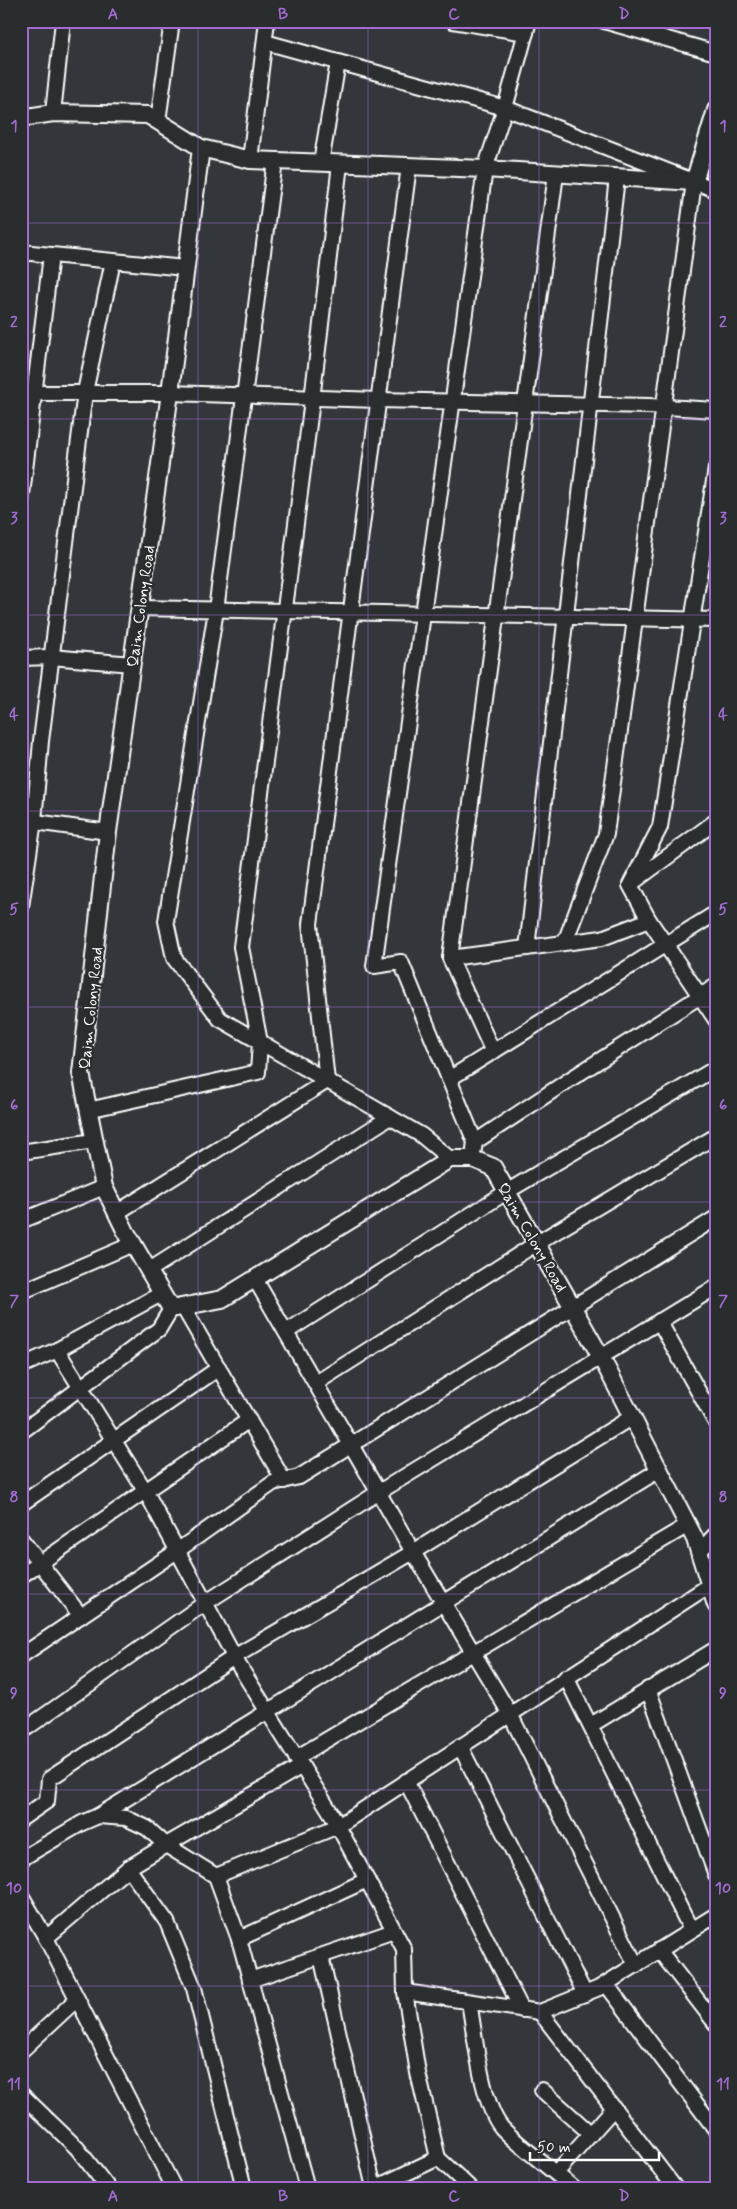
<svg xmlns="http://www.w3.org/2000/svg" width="737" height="2209" viewBox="0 0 737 2209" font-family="Mynerve,sans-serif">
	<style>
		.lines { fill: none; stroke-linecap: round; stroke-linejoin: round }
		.minor-casing { stroke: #fff; stroke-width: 18 }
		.tertiary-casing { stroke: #fff; stroke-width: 20 }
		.minor { stroke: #2a2d2e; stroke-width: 14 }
		.tertiary { stroke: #2a2d2e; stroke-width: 16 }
		.grid { fill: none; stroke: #a36bd2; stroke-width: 1; stroke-opacity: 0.55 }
		.labels { text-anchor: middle; stroke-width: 4.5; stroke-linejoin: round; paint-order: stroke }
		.street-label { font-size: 16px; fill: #fff; stroke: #2a2d2e }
		.neatline { fill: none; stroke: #a36bd2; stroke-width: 2 }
		.grid-label { font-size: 16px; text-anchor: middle; font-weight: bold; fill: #a36bd2 }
	</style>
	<rect width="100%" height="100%" fill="#33363b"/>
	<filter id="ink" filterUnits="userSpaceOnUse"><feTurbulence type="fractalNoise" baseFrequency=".02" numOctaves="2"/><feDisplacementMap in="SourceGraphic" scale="10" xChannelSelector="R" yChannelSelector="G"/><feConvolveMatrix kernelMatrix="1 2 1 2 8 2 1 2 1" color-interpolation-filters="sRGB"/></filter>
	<g filter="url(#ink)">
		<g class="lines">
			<g class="minor-casing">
				<g id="minor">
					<path d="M453,21L526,33"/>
					<path d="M604,21L716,53"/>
					<path d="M265,42L505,108L716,190"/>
					<path d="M53,113L63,21"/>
					<path d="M158,121L172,21"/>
					<path d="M250,160L267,21"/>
					<path d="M275,161L216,610L166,921L174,958L220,1019L421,1135L450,1159"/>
					<path d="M321,163L338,62"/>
					<path d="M21,252L185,268"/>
					<path d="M21,393H170L378,400L649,406L716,410"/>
					<path d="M21,503L51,255"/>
					<path d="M141,608L716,620"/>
					<path d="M21,658L51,657L132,664"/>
					<path d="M21,820L108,832"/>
					<path d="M632,883L716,821"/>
					<path d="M21,907L34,821L41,741L85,392L113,261"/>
					<path d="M649,920L630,885L660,827L716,468"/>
					<path d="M565,942L606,834L694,182"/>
					<path d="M527,948L617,178"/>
					<path d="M450,958L602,938L649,920L716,1020"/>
					<path d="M493,1052L450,958L556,174"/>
					<path d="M449,1079L716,913"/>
					<path d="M88,1110L258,1072L260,1042L241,947L311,408L340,164"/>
					<path d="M475,1142L401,962L374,966L485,169L505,108L529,21"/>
					<path d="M474,1149L475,1142L569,1080L716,986"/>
					<path d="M21,1152L94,1141"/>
					<path d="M118,1212L327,1081L310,924L409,166"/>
					<path d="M21,1221L104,1187"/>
					<path d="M148,1271L390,1117"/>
					<path d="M255,1279L413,1552L510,1714L636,1965"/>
					<path d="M21,1292L133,1244"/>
					<path d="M183,1307L284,1481"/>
					<path d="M659,1321L716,1423"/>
					<path d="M286,1332L508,1191L716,1068"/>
					<path d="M57,1350L146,1492L238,1664L331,1813L404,1949L405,1992L418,2073L438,2158L470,2188"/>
					<path d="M21,1366L57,1350L161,1294"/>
					<path d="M316,1383L537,1243L716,1136"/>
					<path d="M21,1432L159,1329L171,1309"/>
					<path d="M21,1504L219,1368"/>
					<path d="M21,1539L81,1616"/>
					<path d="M699,1552L716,1534"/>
					<path d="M21,1576L249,1420"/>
					<path d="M21,1656L177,1551L273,1483L299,1477L716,1218"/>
					<path d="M566,1677L691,1930"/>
					<path d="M648,1689L716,1875"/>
					<path d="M591,1725L716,1649"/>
					<path d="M21,1732L205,1603L379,1492L716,1287"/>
					<path d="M460,1746L585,1994"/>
					<path d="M296,1758L688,1525"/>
					<path d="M406,1781L522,2010"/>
					<path d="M98,1816L659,1470"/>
					<path d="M21,1819L47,1801L49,1779L234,1657L413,1552L632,1417"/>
					<path d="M21,1859L82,1823L98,1816L126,1818L147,1828L166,1845L302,1766"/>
					<path d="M128,1868L167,1922L194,1988L244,2188"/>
					<path d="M216,1876L338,1826L710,1585"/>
					<path d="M21,1895L46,1938L174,2188"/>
					<path d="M46,1938L128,1868L166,1845L216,1876L239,1939L307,2188"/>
					<path d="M239,1939L367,1880"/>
					<path d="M659,1950L716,2024"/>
					<path d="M321,1956L374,2188"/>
					<path d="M250,1980L394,1931"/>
					<path d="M606,1984L716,2130"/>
					<path d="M405,1992L540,2012L599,1988L716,1915"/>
					<path d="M469,2002C475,2034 481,2104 502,2128C521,2148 552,2169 573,2188"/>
					<path d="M540,2012L675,2188"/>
					<path d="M21,2051L77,1999"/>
					<path d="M542,2090L591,2134"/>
					<path d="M21,2094L77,2148L108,2188"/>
					<path d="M556,2173L614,2108"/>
					<path d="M375,2188L438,2158"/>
				</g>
			</g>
			<g class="tertiary-casing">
				<g id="tertiary">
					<path d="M21,118L53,113L148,115L201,148L170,393L108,832L81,1073L104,1187L125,1230L171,1309L222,1299L450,1159H473L493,1167L601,1357L695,1539L716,1605"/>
					<path d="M201,148L250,160L485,169L694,182L716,110"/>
				</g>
			</g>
			<use href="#minor" class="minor"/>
			<use href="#tertiary" class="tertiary"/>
		</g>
	</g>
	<path class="grid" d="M198,21V2188M368,21V2188M539,21V2188M21,223H716M21,419H716M21,615H716M21,811H716M21,1007H716M21,1202H716M21,1398H716M21,1594H716M21,1790H716M21,1986H716"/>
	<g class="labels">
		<g class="street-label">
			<text transform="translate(140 606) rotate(-82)" y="6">Qaim Colony Road</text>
			<text transform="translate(90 1008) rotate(-84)" y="6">Qaim Colony Road</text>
			<text transform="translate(533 1237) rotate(60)" y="6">Qaim Colony Road</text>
		</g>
	</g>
	<rect width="737" height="2209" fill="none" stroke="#2a2d2e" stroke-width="55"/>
	<path d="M530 2152v8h129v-8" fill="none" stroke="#ffffff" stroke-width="2.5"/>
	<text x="537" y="2152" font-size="15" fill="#ffffff" stroke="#2a2d2e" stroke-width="4" paint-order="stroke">50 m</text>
	<rect x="28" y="28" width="682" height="2154" class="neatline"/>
	<g class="grid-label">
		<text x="113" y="19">A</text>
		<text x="283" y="19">B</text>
		<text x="454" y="19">C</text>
		<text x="624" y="19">D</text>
		<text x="14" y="131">1</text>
		<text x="723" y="131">1</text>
		<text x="14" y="327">2</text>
		<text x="723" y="327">2</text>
		<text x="14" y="523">3</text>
		<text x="723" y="523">3</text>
		<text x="14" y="719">4</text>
		<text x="723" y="719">4</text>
		<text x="14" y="914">5</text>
		<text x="723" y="914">5</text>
		<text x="14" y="1110">6</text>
		<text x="723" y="1110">6</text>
		<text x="14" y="1306">7</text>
		<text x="723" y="1306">7</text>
		<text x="14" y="1502">8</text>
		<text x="723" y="1502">8</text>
		<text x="14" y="1698">9</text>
		<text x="723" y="1698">9</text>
		<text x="14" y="1893">10</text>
		<text x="723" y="1893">10</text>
		<text x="14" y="2089">11</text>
		<text x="723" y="2089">11</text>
		<text x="113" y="2201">A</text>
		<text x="283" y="2201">B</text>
		<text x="454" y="2201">C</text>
		<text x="624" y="2201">D</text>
	</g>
</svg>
